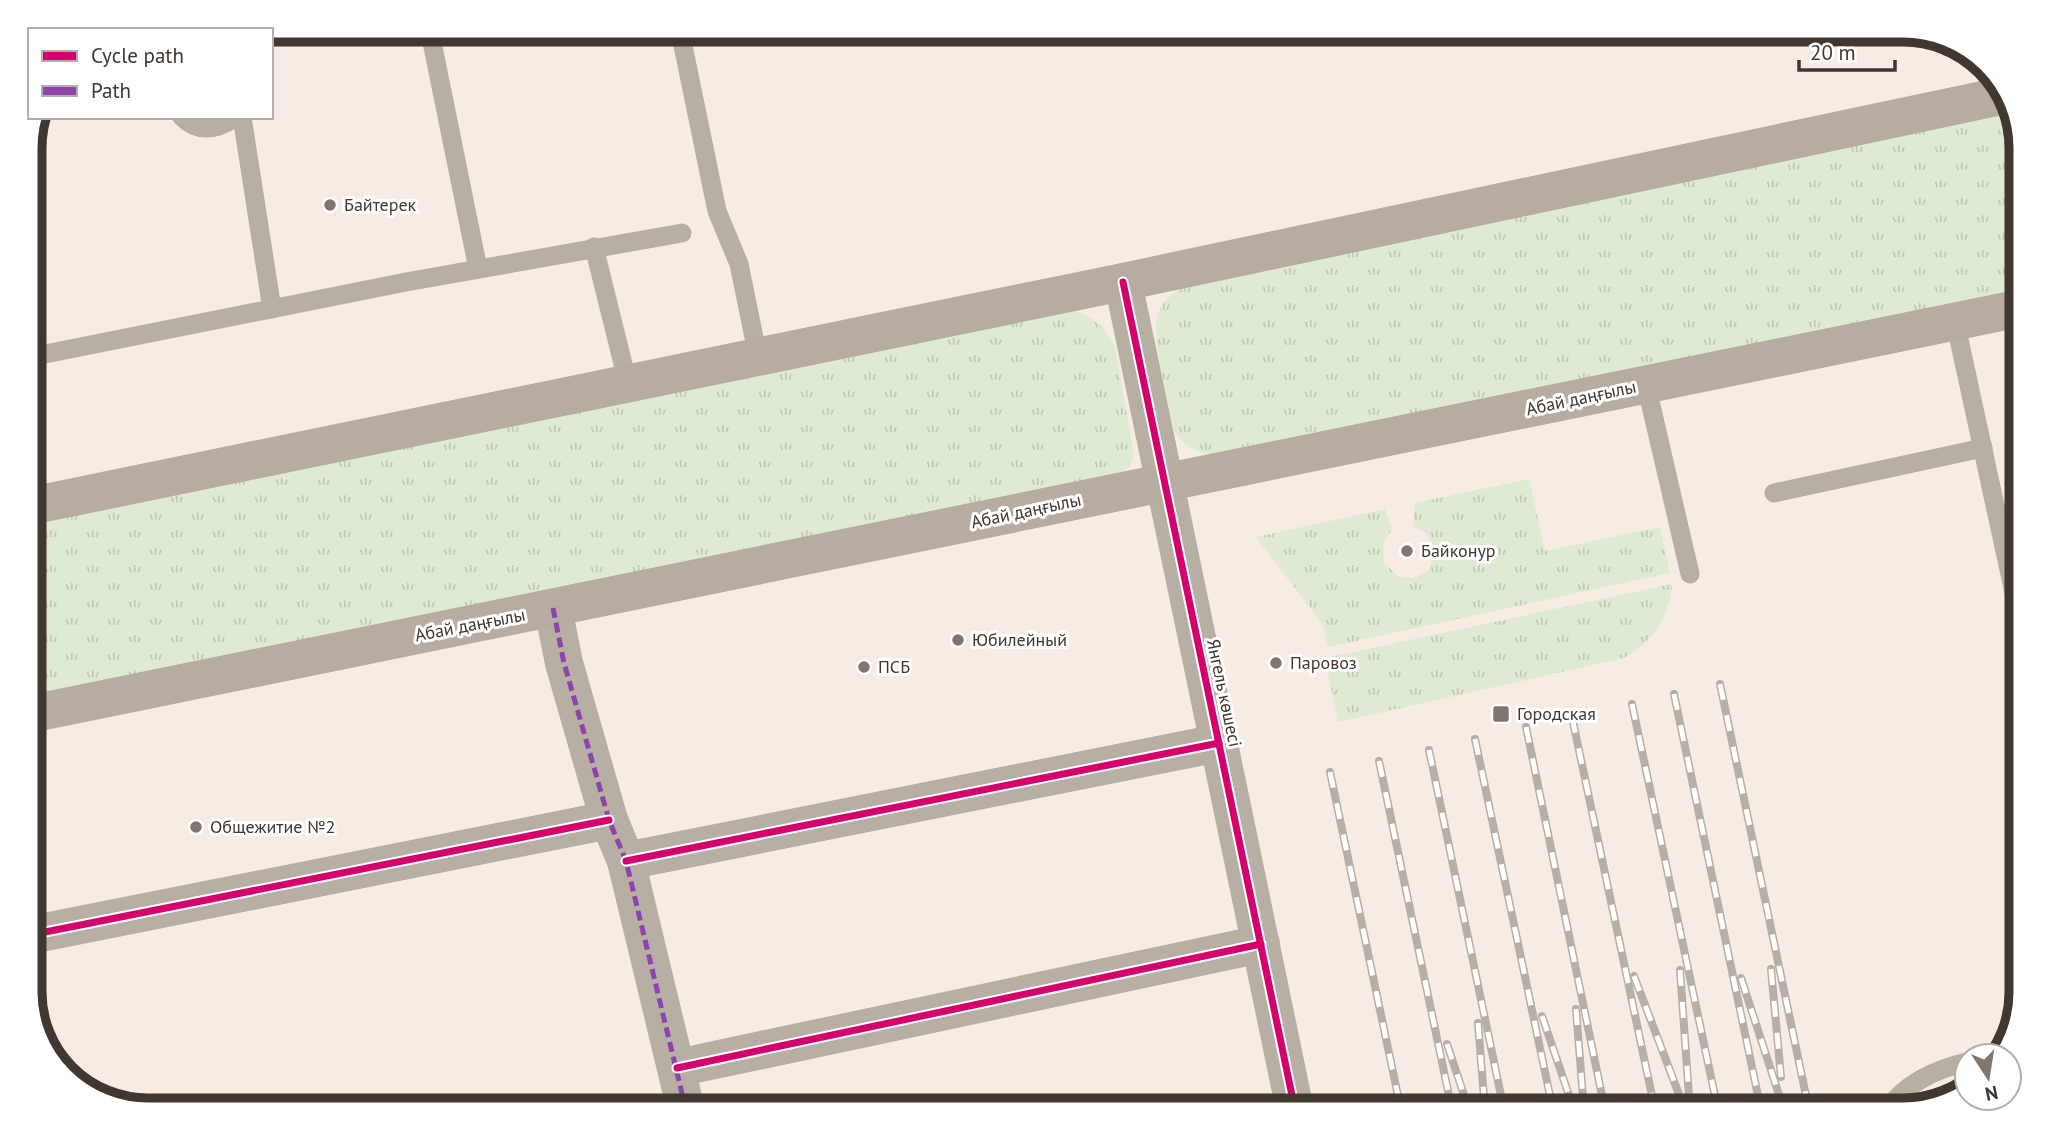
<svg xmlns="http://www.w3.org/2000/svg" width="2051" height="1140" viewBox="0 0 2051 1140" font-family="'PT Sans',sans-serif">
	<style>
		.park { fill: url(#park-tufts) }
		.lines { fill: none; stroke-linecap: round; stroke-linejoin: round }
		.service { stroke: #b7afa4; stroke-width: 19 }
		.minor { stroke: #b7afa4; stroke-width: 38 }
		.tertiary { stroke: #b7afa4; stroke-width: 38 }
		.secondary { stroke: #b7aca1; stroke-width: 38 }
		.rail-casing { stroke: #b6afa7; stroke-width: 8 }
		.rail { stroke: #fff; stroke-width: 5; stroke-dasharray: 16; stroke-linecap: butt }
		.quiet { stroke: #8e44ad; stroke-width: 5; stroke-dasharray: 10 5; stroke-linecap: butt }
		.cycleway-casing { stroke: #fff; stroke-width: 11 }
		.cycleway { stroke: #d6006c; stroke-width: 7 }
		.poi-dot { fill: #80766f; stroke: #fff; stroke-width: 2.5 }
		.labels { text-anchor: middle; stroke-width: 6; stroke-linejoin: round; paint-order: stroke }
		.poi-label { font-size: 18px; fill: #403730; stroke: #fff; text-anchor: start }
		.street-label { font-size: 18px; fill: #403730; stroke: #fff }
		.rim { fill: none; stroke: #403730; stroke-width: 9 }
	</style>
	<defs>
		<pattern id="park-tufts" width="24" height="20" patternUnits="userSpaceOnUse" patternTransform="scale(1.75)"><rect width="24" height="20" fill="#dfead3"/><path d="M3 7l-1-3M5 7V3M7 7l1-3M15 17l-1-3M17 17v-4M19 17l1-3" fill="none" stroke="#c0c9b5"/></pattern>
	</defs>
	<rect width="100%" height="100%" fill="#f6ece4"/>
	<g class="park">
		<path d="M2010,108L2021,140V290L1226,456C1203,454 1189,451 1175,433C1170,406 1150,337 1158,314C1162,300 1176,291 1189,284Z"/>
		<path d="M1073,310C1094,318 1106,327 1115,347L1134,454L1131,465L1120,477L30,700V520Z"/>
		<path d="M1529,479L1545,551L1660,527L1670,573L1328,647L1323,625L1256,537L1385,509L1392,530L1383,543L1384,563L1399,577L1414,578L1428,571L1435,552L1426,533L1413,526L1415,503Z"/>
		<path d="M1672,584C1669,619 1653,641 1624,658L1338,722L1325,658Z"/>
	</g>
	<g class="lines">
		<g class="service">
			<path d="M681,36L717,211L739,264L758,357"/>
			<path d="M431,37L478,269"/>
			<path d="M182,117C199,134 218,129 236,117"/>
			<path d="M242,117L272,309"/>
			<path d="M594,247L628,384"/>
			<path d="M1955,321L2021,625"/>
			<path d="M30,357L406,282L682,233"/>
			<path d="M1646,384L1690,574"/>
			<path d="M1774,493L1983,448"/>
			<path d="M1992,1056L2004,1053"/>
			<path d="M1887,1110C1904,1084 1936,1069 1967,1062"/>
		</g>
		<g class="minor">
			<path d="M553,608L564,663L609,820L626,861L686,1110"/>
			<path d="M626,861L1219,743"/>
			<path d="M30,935L609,820"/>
			<path d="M677,1068L1261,944"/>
		</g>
		<path class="tertiary" d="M1123,282L1295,1110"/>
		<g class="secondary">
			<path d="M30,506L1123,282L2006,95"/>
			<path d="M30,714L2021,308"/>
		</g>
		<g class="rail-casing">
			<g id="rail">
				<path d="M1720,684L1809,1110"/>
				<path d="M1674,694L1761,1110"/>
				<path d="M1632,704L1718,1110"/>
				<path d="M1572,717L1655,1110"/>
				<path d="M1526,727L1605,1110"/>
				<path d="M1475,739L1553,1110"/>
				<path d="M1429,750L1504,1110"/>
				<path d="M1379,761L1452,1110"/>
				<path d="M1330,772L1401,1110"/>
				<path d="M1771,969L1781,1077"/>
				<path d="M1680,970L1690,1110"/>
				<path d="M1634,976L1685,1110"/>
				<path d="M1741,978L1784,1110"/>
				<path d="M1576,1009L1584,1110"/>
				<path d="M1542,1016L1574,1110"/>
				<path d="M1478,1023L1485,1110"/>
				<path d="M1447,1044L1469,1110"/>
			</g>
		</g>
		<use href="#rail" class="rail"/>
		<path class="quiet" d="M553,608L564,663L609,820L626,861L686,1110"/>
		<g class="cycleway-casing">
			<g id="cycleway">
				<path d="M1123,282L1295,1110"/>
				<path d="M626,861L1219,743"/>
				<path d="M30,935L609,820"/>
				<path d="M677,1068L1261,944"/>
			</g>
		</g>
		<use href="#cycleway" class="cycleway"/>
	</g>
	<g class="poi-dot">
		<circle cx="330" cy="205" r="7"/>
		<circle cx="1407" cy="551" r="7"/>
		<circle cx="958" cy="640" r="7"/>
		<circle cx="1276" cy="663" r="7"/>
		<circle cx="864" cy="667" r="7"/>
		<rect x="1492" y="705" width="18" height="18" rx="3.5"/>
		<circle cx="196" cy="827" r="7"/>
	</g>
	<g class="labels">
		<g class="poi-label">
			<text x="344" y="211">Байтерек</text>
			<text x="1421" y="557">Байконур</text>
			<text x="972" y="646">Юбилейный</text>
			<text x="1290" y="669">Паровоз</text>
			<text x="878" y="673">ПСБ</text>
			<text x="1517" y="720">Городская</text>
			<text x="210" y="833">Общежитие №2</text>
		</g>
		<g class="street-label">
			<text transform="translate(1581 398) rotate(-12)" y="6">Абай даңғылы</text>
			<text transform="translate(1026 511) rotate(-12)" y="6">Абай даңғылы</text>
			<text transform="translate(470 625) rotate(-11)" y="6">Абай даңғылы</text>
			<text transform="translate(1224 693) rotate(78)" y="6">Янгель көшесі</text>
		</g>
	</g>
	<path d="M0 0H2051V1140H0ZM148 42H1903A106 106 0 0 1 2009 148V992A106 106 0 0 1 1903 1098H148A106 106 0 0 1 42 992V148A106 106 0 0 1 148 42Z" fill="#fff" fill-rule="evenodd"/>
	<path class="rim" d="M148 42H1903A106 106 0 0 1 2009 148V992A106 106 0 0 1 1903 1098H148A106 106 0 0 1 42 992V148A106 106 0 0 1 148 42Z"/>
	<rect x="28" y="28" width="245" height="91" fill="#ffffff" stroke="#b3afac" stroke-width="2"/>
	<rect x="42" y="51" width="35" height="10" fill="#d6006c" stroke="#b3afac" stroke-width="2"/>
	<text x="91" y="63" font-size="21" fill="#403730">Cycle path</text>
	<rect x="42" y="86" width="35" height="10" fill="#8e44ad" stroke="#b3afac" stroke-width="2"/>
	<text x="91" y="98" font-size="21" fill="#403730">Path</text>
	<g transform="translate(1988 1077) rotate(168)"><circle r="33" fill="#ffffff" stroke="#b3afac" stroke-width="2"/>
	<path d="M0-5L12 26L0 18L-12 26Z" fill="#80766f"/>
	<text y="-10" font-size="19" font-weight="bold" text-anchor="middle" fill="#403730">N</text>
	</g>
	<path d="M1799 60v10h96v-10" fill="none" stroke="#403730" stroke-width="3.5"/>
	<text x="1810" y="60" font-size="21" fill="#403730" stroke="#ffffff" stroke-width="5" paint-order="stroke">20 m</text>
</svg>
